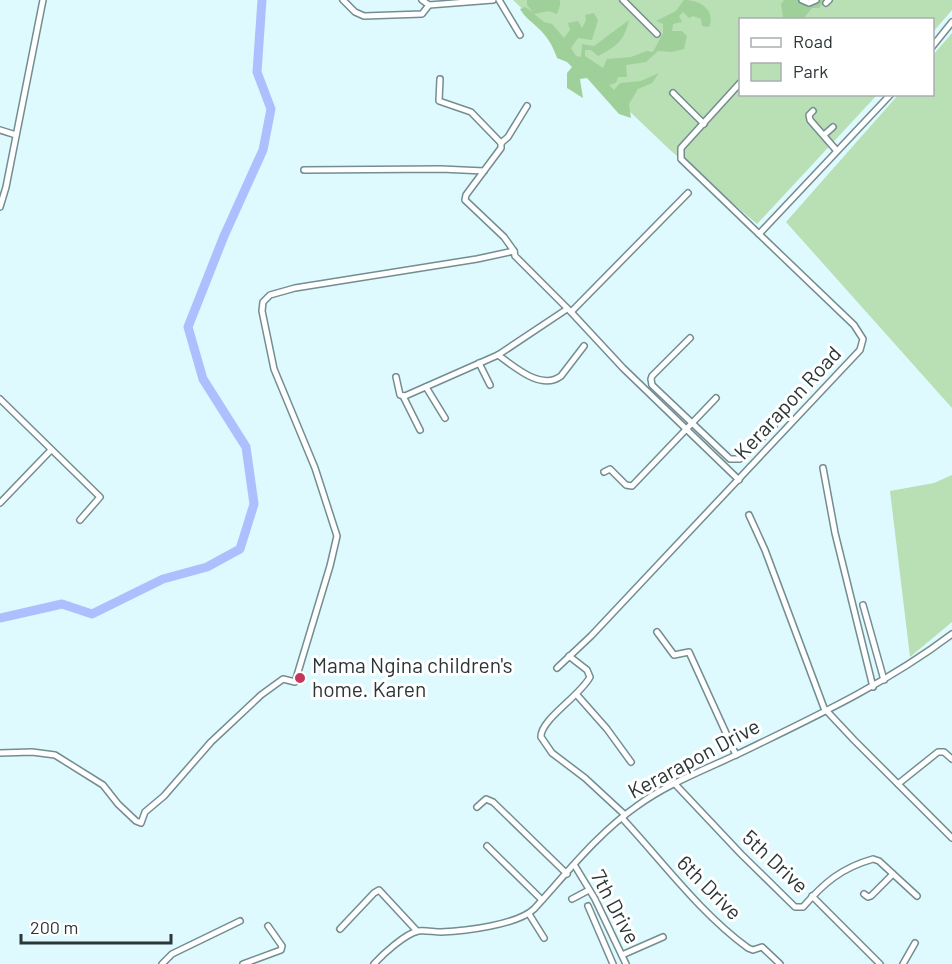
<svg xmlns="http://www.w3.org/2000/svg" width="952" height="964" viewBox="0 0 952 964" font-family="Barlow,sans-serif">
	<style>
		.green { fill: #b9dfb4 }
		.forest { fill: #9fd099 }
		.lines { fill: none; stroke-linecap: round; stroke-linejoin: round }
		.river { stroke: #adbffe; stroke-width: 9 }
		.minor-casing { stroke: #748d90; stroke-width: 8 }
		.minor { stroke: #fff; stroke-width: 5 }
		.poi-dot { fill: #c5365d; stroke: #fff; stroke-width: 2 }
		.labels { text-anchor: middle; stroke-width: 6; stroke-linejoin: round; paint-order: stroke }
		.street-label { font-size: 21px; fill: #2b3637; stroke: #fff }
		.poi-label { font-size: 21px; fill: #2b3637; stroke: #fff; text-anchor: start }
	</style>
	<rect width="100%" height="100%" fill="#dffafe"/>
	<g class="green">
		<path d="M513,0H952V10L933,32L932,20H740V94L877,95L757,224L670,150Z"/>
		<path d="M952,33V408L786,222L898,95L932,94L933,55Z"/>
		<path d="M952,475V622L910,657L890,491L934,483Z"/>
	</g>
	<g class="forest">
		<path d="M527,0H560V5L557,14L549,11L534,14L544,22L552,24L564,38L570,30L568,23L578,21L582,28L586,20L585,15L594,13L598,20L592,40L578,38L571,48L576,56L581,57L582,44L594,46L629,20C624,41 617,46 598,56L591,50H585V56L603,68L607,59L631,57L647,51L653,52L663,33V24L656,21L676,11L684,0C700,0 716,10 709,27L702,26L701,19L693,16L689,18L683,12L679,16L682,22L673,24L672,31H682L687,36L684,49L671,52L658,51L646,62L626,65L627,77H618L616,83L609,85L614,90L620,83L641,81L659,73L652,83L638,89L629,104L631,118L619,114L587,78L580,79L583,98L567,88V73L572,67L567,62L557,58C553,46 547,36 538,28C531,21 525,18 520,9L525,7L533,12L527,5Z"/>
		<path d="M784,0H805L802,2L806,5L812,0H825L819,8H812L803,19H787L783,17L781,4Z"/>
	</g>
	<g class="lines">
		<path class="river" d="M0,618L62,604L92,614L163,579L207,567L240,549L254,504L246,447L203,379L188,327L224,236L263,150L271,109L257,72L262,0"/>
		<g class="minor-casing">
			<g id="minor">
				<path d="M343,0L355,12L364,16L422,14L429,5"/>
				<path d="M422,0L429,5L493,0"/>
				<path d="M499,0L520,35"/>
				<path d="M623,0L657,34"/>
				<path d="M802,0L809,3L816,0"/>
				<path d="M826,3L829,0"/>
				<path d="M932,47L952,22"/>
				<path d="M440,79L439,101L471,112L501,143V148L466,195L465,200L504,237L514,251"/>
				<path d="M740,83L681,148V159L759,234"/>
				<path d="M673,93L704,124"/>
				<path d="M813,111L809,115L810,120L837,151"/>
				<path d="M0,130L16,135"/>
				<path d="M824,135L833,127"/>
				<path d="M501,143L508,137L527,106"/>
				<path d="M304,170L441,169L484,171"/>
				<path d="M0,207L6,187L43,0"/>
				<path d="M571,312L688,193"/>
				<path d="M690,338L652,376L651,379L652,385L730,459H740L774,426"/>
				<path d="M498,355C515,367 541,391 561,376L584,346"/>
				<path d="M479,363L490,385"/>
				<path d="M396,377L400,395L405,396L498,355L567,309"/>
				<path d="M426,387L445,418"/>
				<path d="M403,396L420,430"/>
				<path d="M0,399L100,497L80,520"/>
				<path d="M823,468L835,533L873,687"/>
				<path d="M604,472L610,469L626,485L632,486L716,398"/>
				<path d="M0,503L51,450"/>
				<path d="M749,515L765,550L824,708L854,740L952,838"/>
				<path d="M863,605L884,680"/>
				<path d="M657,632L674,655L689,652L736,755"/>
				<path d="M569,656L587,670L590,677C580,696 540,720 541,737L552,753L585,778L625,815"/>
				<path d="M557,668L591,636L860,350L863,339L854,325L759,234L891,94"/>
				<path d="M577,695L607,729L631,762"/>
				<path d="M0,753L32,752L55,755L103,785L118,804L136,821L141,823L145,812L164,796L211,742L261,695L283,679L295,682L330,566L337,536L315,468L274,369L262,311L263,302L270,295L295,288L477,259L514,251L515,256L571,312L623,368L739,480"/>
				<path d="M675,784L741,854L795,907H803C824,883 841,868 873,859L879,861L917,896"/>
				<path d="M898,784L938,752H944L952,759"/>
				<path d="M477,807L486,799L493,802L567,874"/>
				<path d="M622,818C663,862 699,912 748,948L753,950L762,947L780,964"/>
				<path d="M487,846L542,900"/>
				<path d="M575,866L595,899L626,964"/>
				<path d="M864,894L868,897L871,896L893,874"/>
				<path d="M812,896L880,964"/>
				<path d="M572,899L589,890"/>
				<path d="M588,906L613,964"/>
				<path d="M529,914L544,938"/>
				<path d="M340,929L374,893L379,890L417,931"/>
				<path d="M622,955L663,937"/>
				<path d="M162,964L172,954L240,921"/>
				<path d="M243,964L281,950L282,946L268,926"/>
				<path d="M374,964C383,954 405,934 418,931C425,930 434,932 441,932C465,931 517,925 534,909C566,874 598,833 637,806C667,784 704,770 738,754C812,718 886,684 952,634"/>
				<path d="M903,964L915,943"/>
			</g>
		</g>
		<use href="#minor" class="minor"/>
	</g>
	<circle class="poi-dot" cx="300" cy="678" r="6"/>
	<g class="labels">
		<g class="street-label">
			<text transform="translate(788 403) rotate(-47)" y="7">Kerarapon Road</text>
			<text transform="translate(694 759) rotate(-28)" y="7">Kerarapon Drive</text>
			<text transform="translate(775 862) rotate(43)" y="7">5th Drive</text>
			<text transform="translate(709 888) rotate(45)" y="7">6th Drive</text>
			<text transform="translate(615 907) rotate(62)" y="7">7th Drive</text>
		</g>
		<g class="poi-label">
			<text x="312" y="673">Mama Ngina children's<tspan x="312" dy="24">home. Karen</tspan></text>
		</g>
	</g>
	<rect x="739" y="18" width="195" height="78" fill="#ffffff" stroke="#aaafaf" stroke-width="1.5"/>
	<rect x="751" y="38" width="30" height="9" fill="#ffffff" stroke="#aaafaf" stroke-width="1.5"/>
	<text x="793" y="48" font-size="18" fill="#2b3637">Road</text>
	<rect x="751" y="63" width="30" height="18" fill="#b9dfb4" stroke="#aaafaf" stroke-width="1.5"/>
	<text x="793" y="78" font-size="18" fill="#2b3637">Park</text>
	<path d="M21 934v9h150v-9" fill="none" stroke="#2b3637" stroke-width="3"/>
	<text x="30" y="934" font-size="18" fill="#2b3637" stroke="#ffffff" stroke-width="4.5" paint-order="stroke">200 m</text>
</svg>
